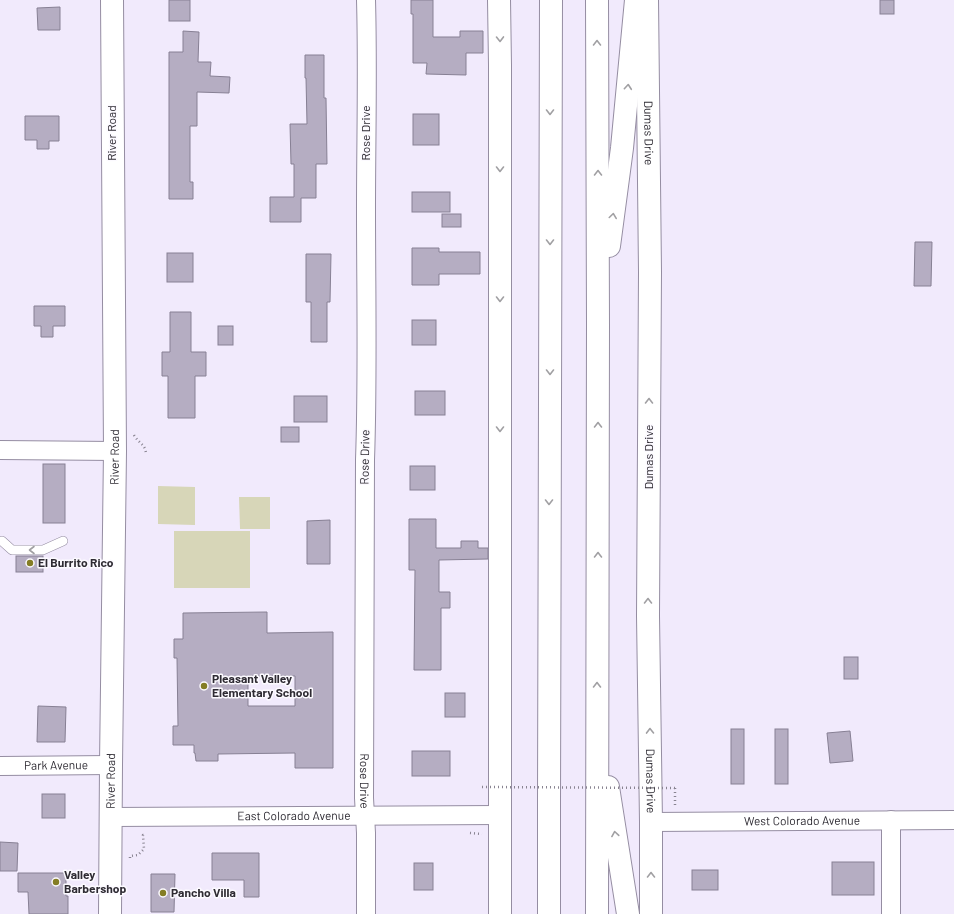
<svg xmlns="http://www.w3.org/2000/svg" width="954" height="914" viewBox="0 0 954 914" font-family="Barlow,sans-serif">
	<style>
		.green { fill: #d7d6b8 }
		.building { fill: #b5adc2; stroke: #878094; fill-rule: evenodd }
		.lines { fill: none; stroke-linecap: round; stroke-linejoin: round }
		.lane-casing { stroke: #958da2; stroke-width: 10 }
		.street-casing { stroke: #958da2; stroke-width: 20 }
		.secondary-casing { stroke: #958da2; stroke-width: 24 }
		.primary-casing { stroke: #958da2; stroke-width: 24 }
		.highway-casing { stroke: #958da2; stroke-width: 24 }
		.path { stroke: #898491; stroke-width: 2.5; stroke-dasharray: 1 3; stroke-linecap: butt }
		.lane { stroke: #fff; stroke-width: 9 }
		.street { stroke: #fff; stroke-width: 18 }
		.secondary { stroke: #fff; stroke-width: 22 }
		.primary { stroke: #fff; stroke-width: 22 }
		.highway { stroke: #fff; stroke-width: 22 }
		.path-bridge { stroke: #898491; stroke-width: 2.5; stroke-dasharray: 1 3; stroke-linecap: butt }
		.oneway { stroke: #a1a0a3 }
		.poi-dot { fill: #847d24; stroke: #fcfaff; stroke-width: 1.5 }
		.labels { text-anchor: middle; stroke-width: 3; stroke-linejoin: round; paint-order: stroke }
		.street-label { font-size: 12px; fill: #2e2b33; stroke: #fcfaff }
		.poi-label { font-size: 12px; font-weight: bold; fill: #2e2b33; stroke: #fcfaff; text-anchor: start }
	</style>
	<rect width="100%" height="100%" fill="#f1eafc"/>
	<g class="green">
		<path d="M158,486L195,487V525L158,524Z"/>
		<path d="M239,497H270V529H240Z"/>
		<rect x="174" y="531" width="76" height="57"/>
	</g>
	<g class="building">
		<rect x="169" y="0" width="21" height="21"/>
		<path d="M411,0H433V37H460V31H483V53H466V75L426,74L427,63H413V14H411Z"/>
		<rect x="880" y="0" width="14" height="14"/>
		<path d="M60,7V30H38L37,8Z"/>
		<path d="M183,31L199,32L198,62H211L210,76L230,77L229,93L197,92V126H190V182H193V199H169V52H183Z"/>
		<path d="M305,55H324V98H326L327,164H316V198H301V222H270V197H294V164H291L290,124H307L306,78H305Z"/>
		<rect x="413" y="114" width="26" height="31"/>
		<path d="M25,116H59V141H49V149H37V140H25Z"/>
		<rect x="412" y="192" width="38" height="20"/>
		<rect x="442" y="214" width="19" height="13"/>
		<path d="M915,242H932L931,286H914Z"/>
		<path d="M412,248H439V252H480V274H439V285H412Z"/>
		<rect x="167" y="253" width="26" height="29"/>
		<path d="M306,254H331L330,302H327V342H311V302H306Z"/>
		<path d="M34,306H65V326H53V337H41V326H34Z"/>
		<path d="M170,312H191V352H206V376H195V418H168V376H162V352H170Z"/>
		<rect x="412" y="320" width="24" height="25"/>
		<rect x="218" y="326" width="15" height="19"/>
		<rect x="415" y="391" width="30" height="24"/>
		<rect x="294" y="396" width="33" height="26"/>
		<rect x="281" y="427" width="18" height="15"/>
		<rect x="43" y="464" width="22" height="59"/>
		<rect x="410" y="466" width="25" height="24"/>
		<path d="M409,519H436V548H461V541H478V548H488V559L439,560V592H450V608H441V670H414L415,570H409Z"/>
		<path d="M330,520V564H307V521Z"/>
		<rect x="16" y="556" width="27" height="16"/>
		<path d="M267,612V633L333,632V768H295V753L218,754V761H196L195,753H194V745H173V726H178L177,658H174V639H183V613ZM248,676H295V706H248Z"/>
		<rect x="844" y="657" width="14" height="22"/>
		<rect x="445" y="693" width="20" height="24"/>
		<path d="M38,706L66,707L65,742H37Z"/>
		<rect x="731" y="729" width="13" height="55"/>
		<rect x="775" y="729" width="13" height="55"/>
		<path d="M850,731L853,761L830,763L827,733Z"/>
		<rect x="412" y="751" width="38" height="25"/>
		<rect x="42" y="794" width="23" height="24"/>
		<path d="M0,842L18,843L17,871H0Z"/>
		<path d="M212,853H259V897H244V880H212Z"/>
		<rect x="832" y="862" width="42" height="33"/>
		<rect x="414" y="863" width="19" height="27"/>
		<rect x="692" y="870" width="26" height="20"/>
		<path d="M18,873H66V896H68V914H29L28,892H18Z"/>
		<path d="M151,874H175L174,912H151Z"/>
	</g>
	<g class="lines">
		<g class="lane-casing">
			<path id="lane" d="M2,541L12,550H43L63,541"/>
		</g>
		<g class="street-casing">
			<g id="street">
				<path id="s1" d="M366,0C368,70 366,139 366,209C366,293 368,376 365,460L364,798L366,833V914"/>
				<path d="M0,450L115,451"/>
				<path id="s2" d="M0,766L111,765"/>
				<path id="s3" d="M111,817L500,815"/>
				<path d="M891,820V914"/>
				<path id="s4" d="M651,822L954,820"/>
			</g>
		</g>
		<g class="secondary-casing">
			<g id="secondary">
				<path d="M499,0L500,65V914"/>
				<path id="s5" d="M647,0L650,272L648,616L651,822V914"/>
			</g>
		</g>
		<g class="primary-casing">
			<g id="primary">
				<path id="s6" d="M110,914L111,765L115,451L112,0"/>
			</g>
		</g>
		<g class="highway-casing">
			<g id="highway">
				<path d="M597,0L598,324L597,914"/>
				<path d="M609,246L622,148L636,0"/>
				<path d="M608,787L628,914"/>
				<path d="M549,914V803L551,0"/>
			</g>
		</g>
		<g class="path">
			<path d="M134,435C139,444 146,444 146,455"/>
			<path d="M675,788V806"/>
			<path d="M470,833L482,834"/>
			<path d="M130,858V856L138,855L144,849L143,835H146"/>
		</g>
		<use href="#lane" class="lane"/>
		<use href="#street" class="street"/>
		<use href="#secondary" class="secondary"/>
		<use href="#primary" class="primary"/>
		<use href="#highway" class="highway"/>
		<path class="path-bridge" d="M482,787L675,788"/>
	</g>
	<defs><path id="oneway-chevron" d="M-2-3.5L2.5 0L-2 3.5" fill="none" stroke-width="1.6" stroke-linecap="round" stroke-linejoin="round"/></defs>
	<g class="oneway">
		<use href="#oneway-chevron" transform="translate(500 39) rotate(89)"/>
		<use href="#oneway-chevron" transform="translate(597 43) rotate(-90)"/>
		<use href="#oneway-chevron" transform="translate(628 87) rotate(-85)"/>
		<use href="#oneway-chevron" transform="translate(550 112) rotate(90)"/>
		<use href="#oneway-chevron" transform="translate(500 169) rotate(90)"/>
		<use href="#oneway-chevron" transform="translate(598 173) rotate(-90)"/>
		<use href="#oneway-chevron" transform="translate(613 216) rotate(-82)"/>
		<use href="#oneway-chevron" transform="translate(550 242) rotate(90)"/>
		<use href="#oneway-chevron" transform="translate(500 299) rotate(90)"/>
		<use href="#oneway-chevron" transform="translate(550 372) rotate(90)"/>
		<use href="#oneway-chevron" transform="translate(649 401) rotate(-90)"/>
		<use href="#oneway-chevron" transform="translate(598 425) rotate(-90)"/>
		<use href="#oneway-chevron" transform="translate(500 429) rotate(90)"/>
		<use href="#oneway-chevron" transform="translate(549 502) rotate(90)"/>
		<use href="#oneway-chevron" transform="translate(32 550) rotate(180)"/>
		<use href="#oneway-chevron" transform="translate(598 555) rotate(-90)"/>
		<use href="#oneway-chevron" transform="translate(648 601) rotate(-90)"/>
		<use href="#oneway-chevron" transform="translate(597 685) rotate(-90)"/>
		<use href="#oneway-chevron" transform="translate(650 731) rotate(-91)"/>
		<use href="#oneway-chevron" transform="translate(615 834) rotate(-99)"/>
		<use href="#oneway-chevron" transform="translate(651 875) rotate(-90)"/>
	</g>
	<g class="poi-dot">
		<circle cx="30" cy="563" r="4"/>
		<circle cx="204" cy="686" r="4"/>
		<circle cx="56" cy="882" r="4"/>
		<circle cx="163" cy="893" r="4"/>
	</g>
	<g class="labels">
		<g class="street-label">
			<text transform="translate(112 133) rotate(-90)" y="4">River Road</text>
			<text transform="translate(366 133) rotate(-90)" y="4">Rose Drive</text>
			<text dy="4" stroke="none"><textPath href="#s5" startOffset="133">Dumas Drive</textPath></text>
			<text dy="4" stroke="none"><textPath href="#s6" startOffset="457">River Road</textPath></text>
			<text transform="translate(365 457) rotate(-89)" y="4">Rose Drive</text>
			<text transform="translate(649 457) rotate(-90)" y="4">Dumas Drive</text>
			<text dy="4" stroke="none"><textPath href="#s2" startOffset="56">Park Avenue</textPath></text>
			<text dy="4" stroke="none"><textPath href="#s6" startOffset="133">River Road</textPath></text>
			<text dy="4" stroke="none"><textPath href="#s1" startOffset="781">Rose Drive</textPath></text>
			<text dy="4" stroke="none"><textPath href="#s5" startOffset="781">Dumas Drive</textPath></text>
			<text dy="4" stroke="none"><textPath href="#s3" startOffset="183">East Colorado Avenue</textPath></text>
			<text dy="4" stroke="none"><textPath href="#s4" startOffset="151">West Colorado Avenue</textPath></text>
		</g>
		<g class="poi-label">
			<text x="38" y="567">El Burrito Rico</text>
			<text x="212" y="683">Pleasant Valley<tspan x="212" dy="14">Elementary School</tspan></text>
			<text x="64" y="879">Valley<tspan x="64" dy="14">Barbershop</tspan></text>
			<text x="171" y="897">Pancho Villa</text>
		</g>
	</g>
</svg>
